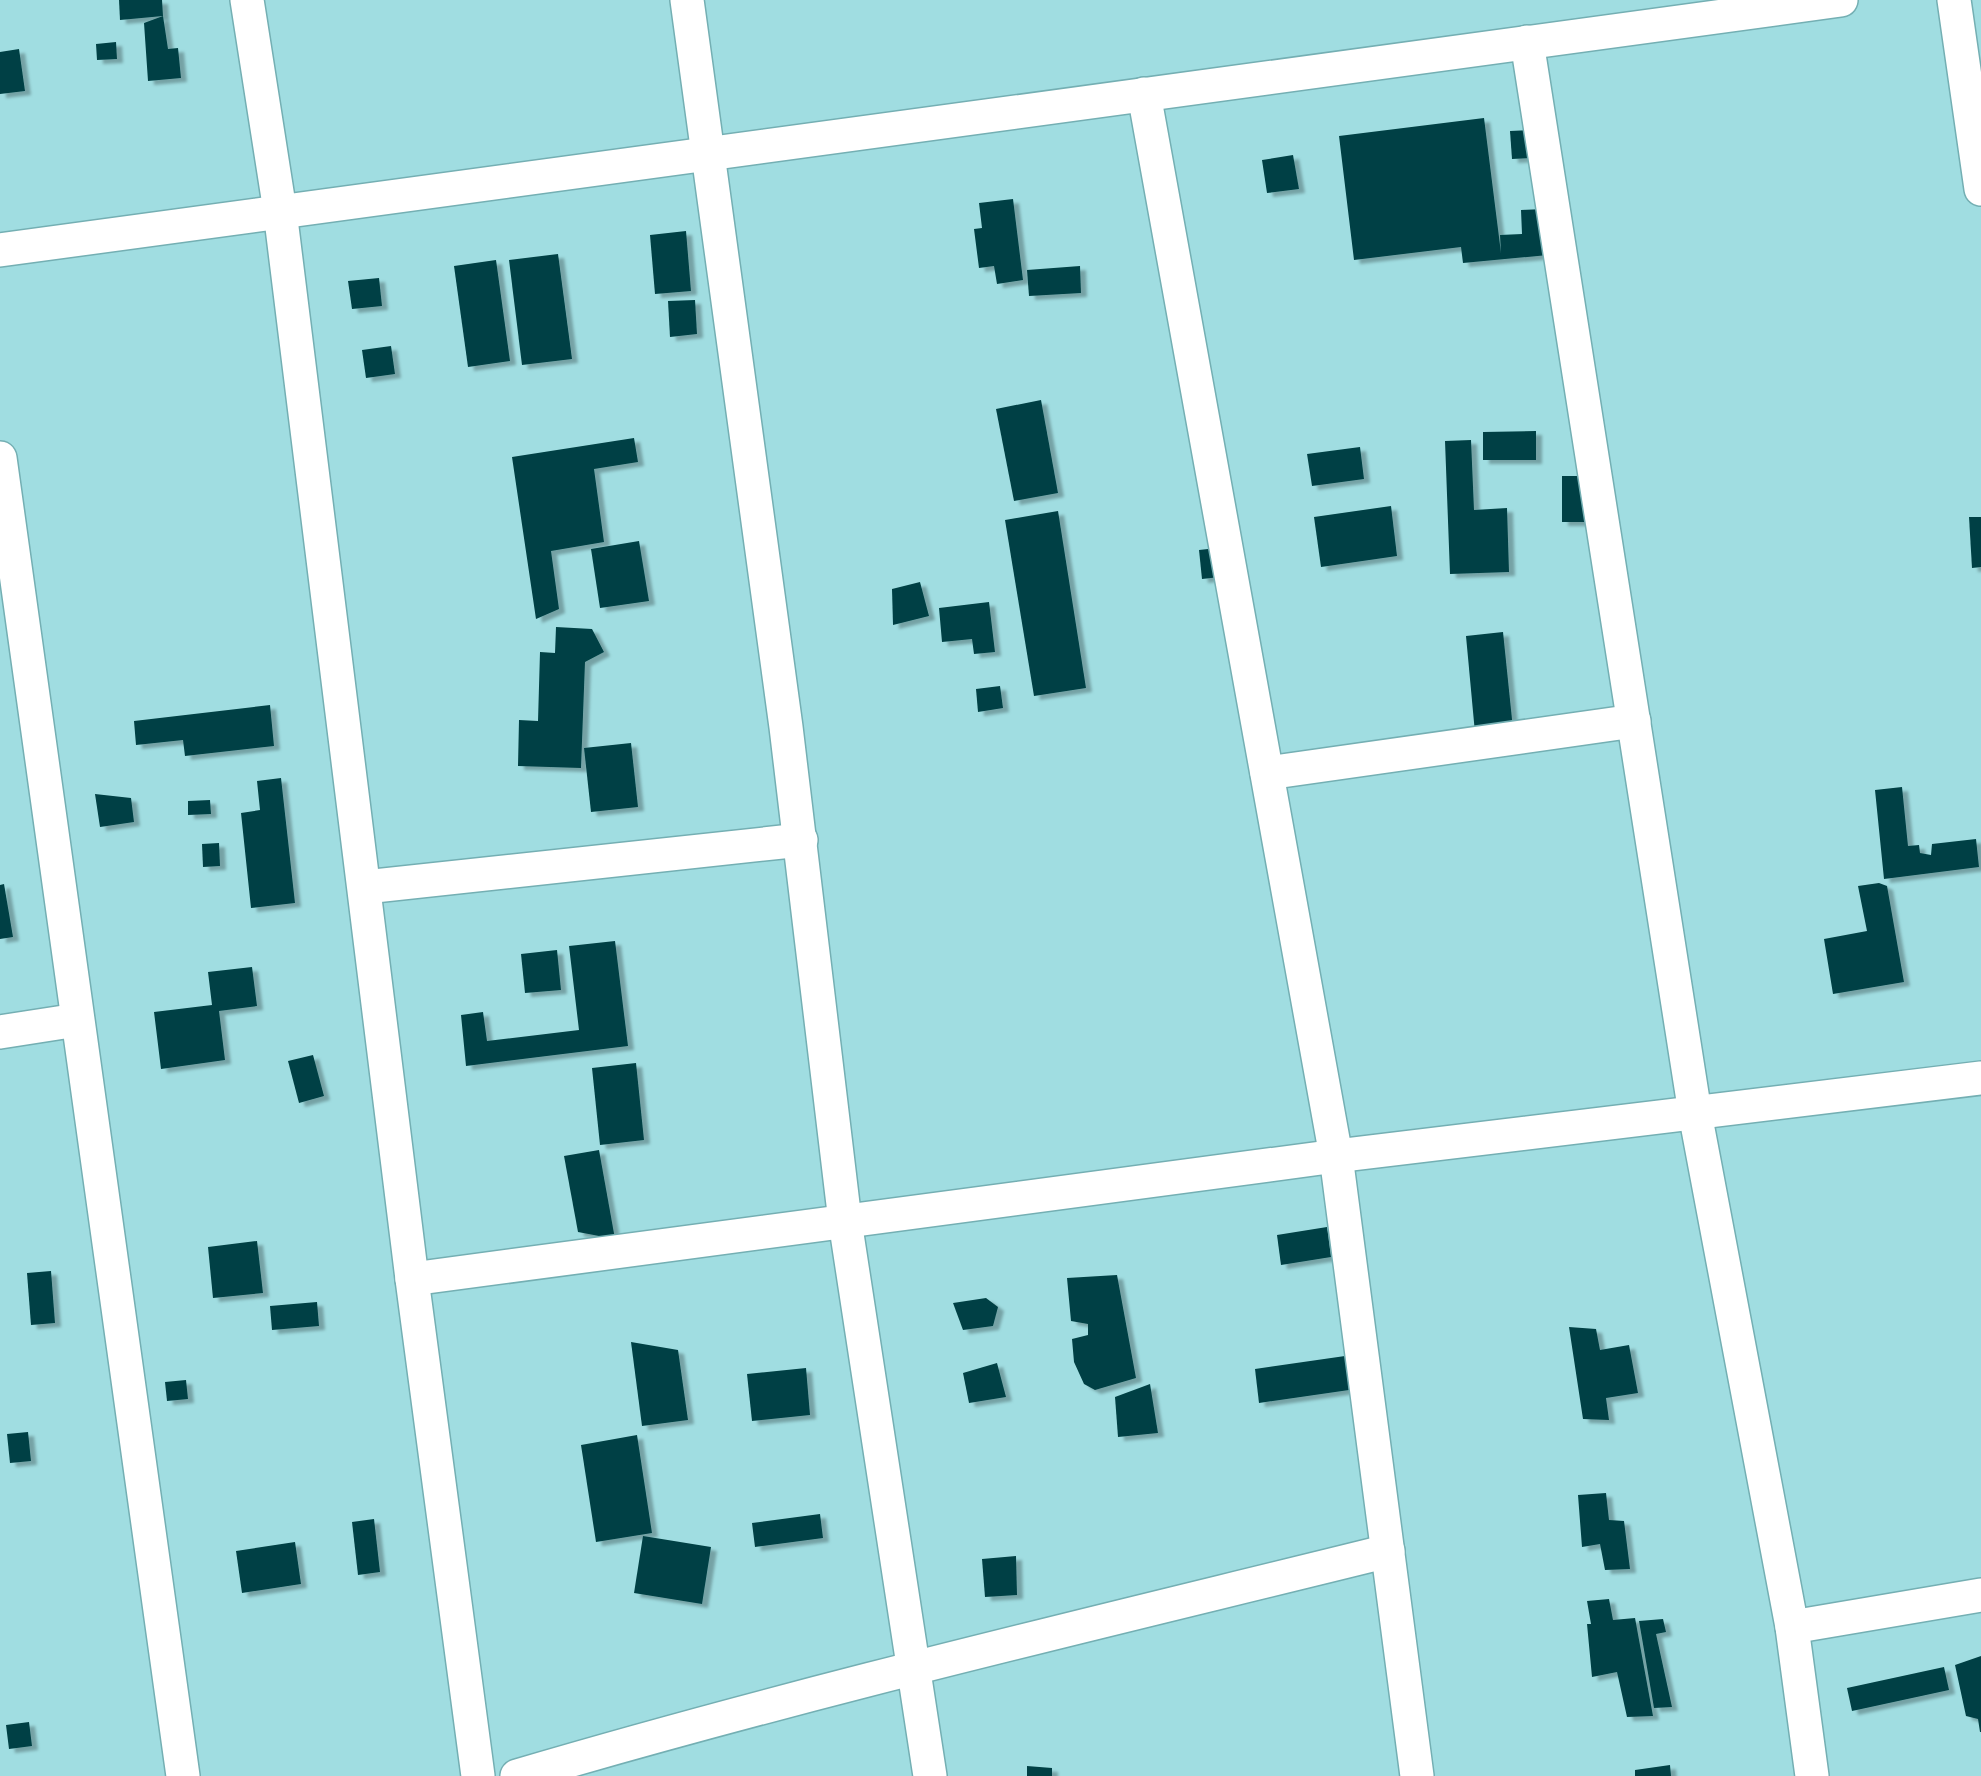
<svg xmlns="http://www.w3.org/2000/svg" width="1981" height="1776" viewBox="0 0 1981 1776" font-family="Mulish,sans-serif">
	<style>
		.building { fill: #004044; filter: url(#shadow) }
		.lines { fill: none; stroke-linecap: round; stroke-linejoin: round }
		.street-casing { stroke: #74afb3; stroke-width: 36 }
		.secondary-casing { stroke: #74afb3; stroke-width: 36 }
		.street { stroke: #fff; stroke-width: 33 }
		.secondary { stroke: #fff; stroke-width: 33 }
	</style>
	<defs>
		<filter id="shadow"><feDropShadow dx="6" dy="4" stdDeviation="1.5" flood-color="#0004"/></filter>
	</defs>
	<rect width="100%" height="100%" fill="#a0dde1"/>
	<g class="building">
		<path d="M119,0H162L163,16L120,20Z"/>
		<path d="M163,16L168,49L178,48L181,78L148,81L144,23Z"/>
		<path d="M116,42L117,59L97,60L96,44Z"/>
		<path d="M19,49L25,91L0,94V52Z"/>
		<path d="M1484,118L1501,253L1500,235L1522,234L1521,210L1544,209L1548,255L1463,263L1461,247L1354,260L1339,136Z"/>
		<path d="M1530,130L1531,158L1512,159L1510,131Z"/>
		<path d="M1293,155L1299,189L1267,193L1262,160Z"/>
		<path d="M1013,199L1023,280L997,284L994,266L979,268L974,229L982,228L979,203Z"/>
		<path d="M686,231L691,291L655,294L650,235Z"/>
		<path d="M558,254L572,359L522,365L509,260Z"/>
		<path d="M496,260L510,361L468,367L454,266Z"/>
		<path d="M1080,266L1081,293L1029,296L1027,270Z"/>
		<path d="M379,278L382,306L352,309L348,281Z"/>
		<path d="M695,300L697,334L670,337L668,301Z"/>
		<path d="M391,346L395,374L366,378L362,350Z"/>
		<path d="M1041,400L1058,493L1014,501L996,409Z"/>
		<path d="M1536,431V460H1483V432Z"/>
		<path d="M634,438L638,462L594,469L604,542L551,551L559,609L536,619L512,457Z"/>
		<path d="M1471,440L1474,510L1507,508L1509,572L1450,574L1445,441Z"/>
		<path d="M1360,447L1364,479L1312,486L1307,454Z"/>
		<rect x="1562" y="476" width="22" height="46"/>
		<path d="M1391,506L1397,556L1321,567L1314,517Z"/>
		<path d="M1058,511L1086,688L1034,696L1005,520Z"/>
		<path d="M1969,517H1981V567L1972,568Z"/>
		<path d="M639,541L649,601L600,608L591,549Z"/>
		<path d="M1217,548L1220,577L1202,579L1199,550Z"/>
		<path d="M920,582L929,616L893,625L892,589Z"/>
		<path d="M989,602L995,652L974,654L972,639L942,642L939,608Z"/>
		<path d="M556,627L592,629L604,652L585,662L581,768L518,766L519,720L538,721L540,652L555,653Z"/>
		<path d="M1503,632L1513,729L1475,733L1466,636Z"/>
		<path d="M1000,686L1003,708L978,712L976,689Z"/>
		<path d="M270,705L274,746L185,756L183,740L136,745L134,721Z"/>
		<path d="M631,743L638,807L591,812L584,748Z"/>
		<path d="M281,778L295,903L251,908L241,813L260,810L257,781Z"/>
		<path d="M1902,787L1908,846L1919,845L1920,853L1931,855L1932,844L1976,839L1979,867L1884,879L1875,790Z"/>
		<path d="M95,794L131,798L134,822L100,827Z"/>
		<path d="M210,800L211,814L188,815V801Z"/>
		<path d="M219,843L220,866L203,867L202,844Z"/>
		<path d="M1879,883L1887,886L1904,982L1833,994L1824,939L1867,931L1858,886Z"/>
		<path d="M4,884L13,937L0,939V885Z"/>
		<path d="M615,941L628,1046L466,1066L461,1015L483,1012L487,1041L579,1030L569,946Z"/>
		<path d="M557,950L561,990L525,993L521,954Z"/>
		<path d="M252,967L257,1006L219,1011L225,1060L161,1069L154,1012L212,1005L208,972Z"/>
		<path d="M313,1055L324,1096L299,1103L288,1061Z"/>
		<path d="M636,1063L644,1140L600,1145L592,1068Z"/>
		<path d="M599,1150L615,1239L578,1232L564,1156Z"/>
		<path d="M1327,1227L1331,1257L1281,1265L1277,1235Z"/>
		<path d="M257,1241L263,1293L213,1298L208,1247Z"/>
		<path d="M51,1271L55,1323L31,1325L27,1273Z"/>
		<path d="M1117,1275L1136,1378L1095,1390L1084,1384L1074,1362L1072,1339L1088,1335V1324L1071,1321L1067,1278Z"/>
		<path d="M986,1298L998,1307L993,1326L963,1330L953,1303Z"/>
		<path d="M317,1302L319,1326L272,1330L270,1306Z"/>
		<path d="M1569,1327L1596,1329L1600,1350L1629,1345L1638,1393L1606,1398L1609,1420L1583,1419Z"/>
		<path d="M631,1342L678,1350L688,1420L642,1426Z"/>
		<path d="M1345,1356L1349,1390L1259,1403L1255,1369Z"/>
		<path d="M997,1363L1006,1397L969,1403L963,1373Z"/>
		<path d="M806,1368L810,1415L752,1421L747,1374Z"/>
		<path d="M186,1380L188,1399L167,1401L165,1382Z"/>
		<path d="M1150,1384L1158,1433L1118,1437L1115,1397Z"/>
		<path d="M28,1432L31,1461L10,1463L7,1434Z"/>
		<path d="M637,1435L652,1533L596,1542L581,1445Z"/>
		<path d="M1606,1493L1609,1520L1624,1521L1630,1569L1605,1570L1600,1544L1582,1547L1578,1495Z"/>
		<path d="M820,1514L823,1538L755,1547L752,1523Z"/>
		<path d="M374,1519L380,1572L358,1575L352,1522Z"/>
		<path d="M643,1536L711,1547L702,1604L634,1593Z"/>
		<path d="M295,1542L301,1584L242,1593L236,1551Z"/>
		<path d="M1016,1556L1017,1595L985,1597L982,1559Z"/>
		<path d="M1609,1599L1613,1620L1635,1618L1653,1716L1627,1717L1617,1672L1592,1677L1587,1624H1591L1587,1601Z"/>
		<path d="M1663,1619L1666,1632L1656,1634L1672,1707L1654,1708L1639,1621Z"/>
		<path d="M1981,1656V1732H1980L1978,1719L1966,1716L1955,1665Z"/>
		<path d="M1944,1667L1949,1690L1852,1711L1847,1688Z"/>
		<path d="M29,1722L32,1746L9,1749L6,1725Z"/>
		<path d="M1670,1765L1671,1776H1635V1770Z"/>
		<path d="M1027,1766L1052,1768V1776H1027Z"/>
	</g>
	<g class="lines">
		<g class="street-casing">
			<g id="street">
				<path d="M247,0L280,211L412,1279L478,1776"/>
				<path d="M1954,0L1981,189"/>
				<path d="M1527,42L1695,1113L1792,1627L1812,1776"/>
				<path d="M1144,94L1336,1156L1417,1776"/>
				<path d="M0,250L1841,0"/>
				<path d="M0,458L183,1776"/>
				<path d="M1267,773L1634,721"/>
				<path d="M365,887L801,840"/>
				<path d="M0,1032L77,1020"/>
				<path d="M412,1279L1336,1156L1981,1078"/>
				<path d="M1792,1627L1981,1595"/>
				<path d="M517,1776C805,1691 1097,1623 1388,1551"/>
			</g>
		</g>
		<g class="secondary-casing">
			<path id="secondary" d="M687,0L786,727L845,1221L930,1776"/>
		</g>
		<use href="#street" class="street"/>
		<use href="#secondary" class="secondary"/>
	</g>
</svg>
